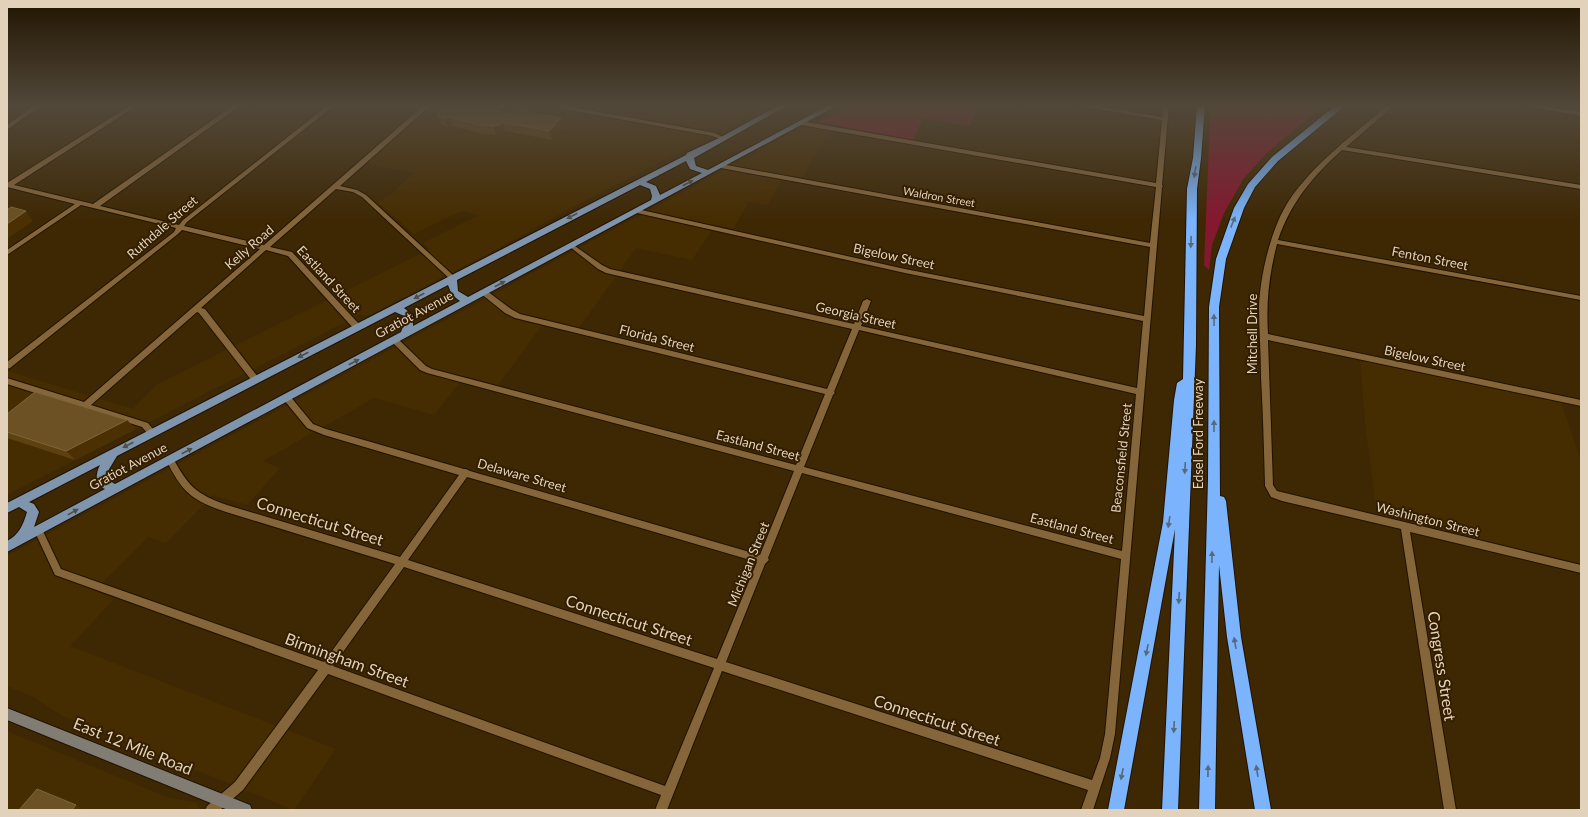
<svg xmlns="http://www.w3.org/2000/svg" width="1588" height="817" viewBox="0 0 1588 817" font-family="Lato,sans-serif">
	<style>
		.built { fill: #462c01 }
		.green { fill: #84182f }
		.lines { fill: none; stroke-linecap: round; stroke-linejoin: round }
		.street-casing { stroke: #201200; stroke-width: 2 }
		.secondary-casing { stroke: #201200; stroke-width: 2 }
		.primary-casing { stroke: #201200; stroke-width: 2 }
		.highway-casing { stroke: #201200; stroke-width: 2 }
		.street { fill: #85663a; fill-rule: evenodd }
		.secondary { fill: #827d74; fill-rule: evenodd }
		.primary { fill: #7f95ae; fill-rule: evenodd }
		.highway { fill: #7bb4fc; fill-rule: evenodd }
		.wall { fill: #5d4111 }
		.shaded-wall { fill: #4b3004 }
		.building { fill: #6b5123; stroke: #7e653b }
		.oneway { fill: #57697e }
		.oneway2 { fill: #514e46 }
		.labels { text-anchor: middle; stroke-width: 4; stroke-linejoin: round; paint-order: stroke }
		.far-street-label { font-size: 11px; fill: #e3d2bb; stroke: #331e00 }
		.street-label { font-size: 13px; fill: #e3d2bb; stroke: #331e00 }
		.near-street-label { font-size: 16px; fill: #e3d2bb; stroke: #331e00 }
	</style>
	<rect width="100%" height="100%" fill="#3e2804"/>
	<g class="built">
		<path d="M432,105H698L710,108L714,105H771L598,194L478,259L371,314L366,316L359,315L7,495V371L133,409L158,384L430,249L423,243L479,215L462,211L414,234L377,202L390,195L413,173L366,163Z"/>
		<path d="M811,127L831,130L802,178L785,175L767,205L749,202L733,229L715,225L692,260L636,248L579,328L546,320L498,385L465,376L434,415L374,398L263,461L280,468L247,505L213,495L166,543L148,537L94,591L114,599L70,646L336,749L294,810L61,715L33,697L7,686V556L802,128Z"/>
		<path d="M1360,359L1561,402L1581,461V564L1377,515L1365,422Z"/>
		<path d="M7,731L169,798L196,802L200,810H7Z"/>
	</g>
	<g class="green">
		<path d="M849,105H978L970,126L923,118L913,140L818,122Z"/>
		<path d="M1212,105H1324L1268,152L1244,178L1225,211L1212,245L1209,270L1204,265L1210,120Z"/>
	</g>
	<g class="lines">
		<g class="street-casing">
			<g id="street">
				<path d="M35,105H42L7,130V125Z"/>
				<path d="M131,105H138L14,185L93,204L234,105H241L100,206L179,225L183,220L328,105H335L187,222L184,226L264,245L424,105H431L340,186L357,190L366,195L456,278L455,280H451L362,197L353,192L336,189L270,247L292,252L360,325L361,327L360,329H354L288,256L266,250L201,308L205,309L258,377L259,379L258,381H252L199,313L197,312L91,405L148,423L156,433L155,435H149L142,427L7,384V378L84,402L260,249L182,230L178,234L10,368L7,369V362L174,232L176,228L81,205L7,255V250L75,204L7,187V183Z"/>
				<path d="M560,105L715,133L727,139L724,141L713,136L558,108L557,107Z"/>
				<path d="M1074,105H1090L1162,117L1163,105H1169L1162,185L1163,186L1162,187L1115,734L1110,758L1093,810H1081L1088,790L722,671L667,810H655L661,795L328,674L243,790L220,810H205L207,806L235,782L318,670L55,575L34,530L35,527L38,526L41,527L61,569L324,662L395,564L226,512C191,500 183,493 166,460L167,458H173C188,486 196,494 227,505L400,557L459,475L324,435L307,428L284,400L283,398L287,395L290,396L313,424L326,429L464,469H466L470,471L760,555L794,471L427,373L420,370L391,341L395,338L398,339L426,366L432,369L796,465L825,394L515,318L505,313L480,293L484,291H487L511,309L520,314L827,389L852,329L606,273L598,269L570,247L569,246L572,244L602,265L610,269L854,324L863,301L867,299L871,301L861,326L1137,388L1143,321L905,273L637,213L634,211L637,209L905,269L1144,316L1150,247L721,168L718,166L721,164L1150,243L1156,187L801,125L798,123L801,121L1156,183L1162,120ZM859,330L1136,394L1122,551L804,467L833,395L835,393L834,392ZM802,473L1121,559L1105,734L1100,758L1092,780L726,662L765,564L769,560L768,558ZM467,477L757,562L717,659L408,560ZM404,567L714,668L665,786L333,666Z"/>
				<path d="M1388,105H1395L1346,147L1581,185V189L1342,150C1313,176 1291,202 1278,240L1581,296V300L1277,244C1269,275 1266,302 1268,334L1581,400V406L1268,340L1273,485L1277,491L1581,565V573L1410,532L1456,810H1444L1401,529L1282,501L1271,497L1265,486C1264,450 1263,413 1261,377C1261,353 1259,331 1259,307C1260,275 1271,229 1288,202C1314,163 1353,135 1388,105Z"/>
				<path d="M1520,105H1536L1581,112V116Z"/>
			</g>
		</g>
		<g class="secondary-casing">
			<path id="secondary" d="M7,708L250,805L252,810H228L7,720Z"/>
		</g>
		<g class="primary-casing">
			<path id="primary" d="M779,105H788L694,158L696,166L708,170L829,105H838L7,552V541C19,535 23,525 27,512L19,507L7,513V503L686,155L687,153L721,137ZM686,161L690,169L702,173L660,195L656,186L646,182ZM640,185L650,189L652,196L651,200L468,297L458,291L457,280ZM448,285L452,295L460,301L413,326V315L404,308ZM395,312L404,316V324L401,332L115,484L108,480V471L117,456ZM100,465C95,475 95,484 105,489L34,527L39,512L34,504L29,502Z"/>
		</g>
		<g class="highway-casing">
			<g id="highway">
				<path d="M1197,105H1205L1201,158L1197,189L1196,345L1178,810H1162L1175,529L1124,810H1108L1163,522L1174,400L1177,383L1183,379L1187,189L1193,158Z"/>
				<path d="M1336,105H1346L1278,161L1255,187L1244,208L1226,259L1219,307L1220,496L1224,497L1226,501L1241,637L1271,810H1255L1227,637L1219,565L1215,810H1199L1208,479L1209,307L1216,259L1234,208L1248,184L1272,157Z"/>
			</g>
		</g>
		<use href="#street" class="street"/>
		<use href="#secondary" class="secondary"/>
		<use href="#primary" class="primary"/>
		<use href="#highway" class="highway"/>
	</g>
	<g class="wall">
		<path d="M443,105H492L495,111L563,127L552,140L505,131L502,135H496L483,134L453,126L448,127L441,124L437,115L444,107Z"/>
		<path d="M7,414L127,420L135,429L75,460L7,438Z"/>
	</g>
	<g class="shaded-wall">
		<path d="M450,117L453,126L448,127L445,118Z"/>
		<path d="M561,118L563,127L552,140L549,131Z"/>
		<path d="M503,122L505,131L502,135H496L494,126Z"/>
		<path d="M26,211L33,221L7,239V224Z"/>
		<path d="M127,420L135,429L75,460L66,451Z"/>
		<path d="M76,805L85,810H72Z"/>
	</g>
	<g class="building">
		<path d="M444,105H492L495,111L511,114L522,111L561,118L549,131L503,122L499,125L494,126L480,125L450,117L445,118L437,115L438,112L445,107Z"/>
		<path d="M11,207L26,211L7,224V210Z"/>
		<path d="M35,392L127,420L66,451L7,432V414Z"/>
		<path d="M37,789L76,805L72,810H19Z"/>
	</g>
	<defs><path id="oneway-solid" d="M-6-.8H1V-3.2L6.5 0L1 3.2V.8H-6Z"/></defs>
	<g class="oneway">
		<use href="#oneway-solid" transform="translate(1195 172) rotate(99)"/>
		<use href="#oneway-solid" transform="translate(1233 222) rotate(-69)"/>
		<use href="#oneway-solid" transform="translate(1191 242) rotate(92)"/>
		<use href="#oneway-solid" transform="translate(1214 320) rotate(-91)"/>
		<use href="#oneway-solid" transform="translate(1214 426) rotate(-90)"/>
		<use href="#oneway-solid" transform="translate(1185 468) rotate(93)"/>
		<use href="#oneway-solid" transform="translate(1169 522) rotate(99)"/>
		<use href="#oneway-solid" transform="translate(1212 557) rotate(-89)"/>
		<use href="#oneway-solid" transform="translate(1179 598) rotate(93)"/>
		<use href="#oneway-solid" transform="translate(1235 643) rotate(-100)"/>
		<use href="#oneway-solid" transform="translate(1147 650) rotate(101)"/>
		<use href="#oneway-solid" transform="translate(1174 727) rotate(93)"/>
		<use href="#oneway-solid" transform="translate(1208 771) rotate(-89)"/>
		<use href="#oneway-solid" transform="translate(1257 771) rotate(-99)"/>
		<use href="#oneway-solid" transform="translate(1122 774) rotate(101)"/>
	</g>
	<g class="oneway2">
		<use href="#oneway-solid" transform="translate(688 183) rotate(-28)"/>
		<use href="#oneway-solid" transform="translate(572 216) rotate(153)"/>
		<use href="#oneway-solid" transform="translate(500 284) rotate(-28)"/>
		<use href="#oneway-solid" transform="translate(419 296) rotate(153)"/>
		<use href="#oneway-solid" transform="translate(303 355) rotate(153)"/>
		<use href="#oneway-solid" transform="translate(354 362) rotate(-28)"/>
		<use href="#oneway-solid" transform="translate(128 445) rotate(153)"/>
		<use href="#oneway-solid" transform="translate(187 451) rotate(-28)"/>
		<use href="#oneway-solid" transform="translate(73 512) rotate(-29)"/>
	</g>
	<linearGradient id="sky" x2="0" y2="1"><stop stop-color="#221602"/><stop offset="0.48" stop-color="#52483a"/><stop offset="1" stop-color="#52483a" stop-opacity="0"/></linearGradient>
	<rect width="1588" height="220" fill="url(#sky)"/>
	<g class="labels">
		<g class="far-street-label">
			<text transform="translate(939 197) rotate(10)" y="4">Waldron Street</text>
		</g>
		<g class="street-label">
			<text transform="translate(162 227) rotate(-41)" y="5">Ruthdale Street</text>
			<text transform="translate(249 247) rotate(-41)" y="5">Kelly Road</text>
			<text transform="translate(894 256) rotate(12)" y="5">Bigelow Street</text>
			<text transform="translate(1430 258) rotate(11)" y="5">Fenton Street</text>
			<text transform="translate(329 279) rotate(47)" y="5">Eastland Street</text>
			<text transform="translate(414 314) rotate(-28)" y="5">Gratiot Avenue</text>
			<text transform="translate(856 315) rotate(13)" y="5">Georgia Street</text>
			<text transform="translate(1252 334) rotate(-90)" y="5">Mitchell Drive</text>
			<text transform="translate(657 338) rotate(14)" y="5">Florida Street</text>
			<text transform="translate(1425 358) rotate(12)" y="5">Bigelow Street</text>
			<text transform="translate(1198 434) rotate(-90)" y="5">Edsel Ford Freeway</text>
			<text transform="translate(758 445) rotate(15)" y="5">Eastland Street</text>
			<text transform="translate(1121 458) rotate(-84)" y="5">Beaconsfield Street</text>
			<text transform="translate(128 466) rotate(-28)" y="5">Gratiot Avenue</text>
			<text transform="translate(522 475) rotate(16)" y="5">Delaware Street</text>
			<text transform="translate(1428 519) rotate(14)" y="5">Washington Street</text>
			<text transform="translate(1072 528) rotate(15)" y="5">Eastland Street</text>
			<text transform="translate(748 564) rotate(-68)" y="5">Michigan Street</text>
		</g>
		<g class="near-street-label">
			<text transform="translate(320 521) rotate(17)" y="6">Connecticut Street</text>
			<text transform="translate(629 620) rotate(18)" y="6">Connecticut Street</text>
			<text transform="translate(347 660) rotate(20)" y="6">Birmingham Street</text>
			<text transform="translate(1442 666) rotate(81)" y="6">Congress Street</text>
			<text transform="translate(937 720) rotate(18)" y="6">Connecticut Street</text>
			<text transform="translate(133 746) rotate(22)" y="6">East 12 Mile Road</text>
		</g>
	</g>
	<rect width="1588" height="817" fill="none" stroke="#e3d2bb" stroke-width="16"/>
</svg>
